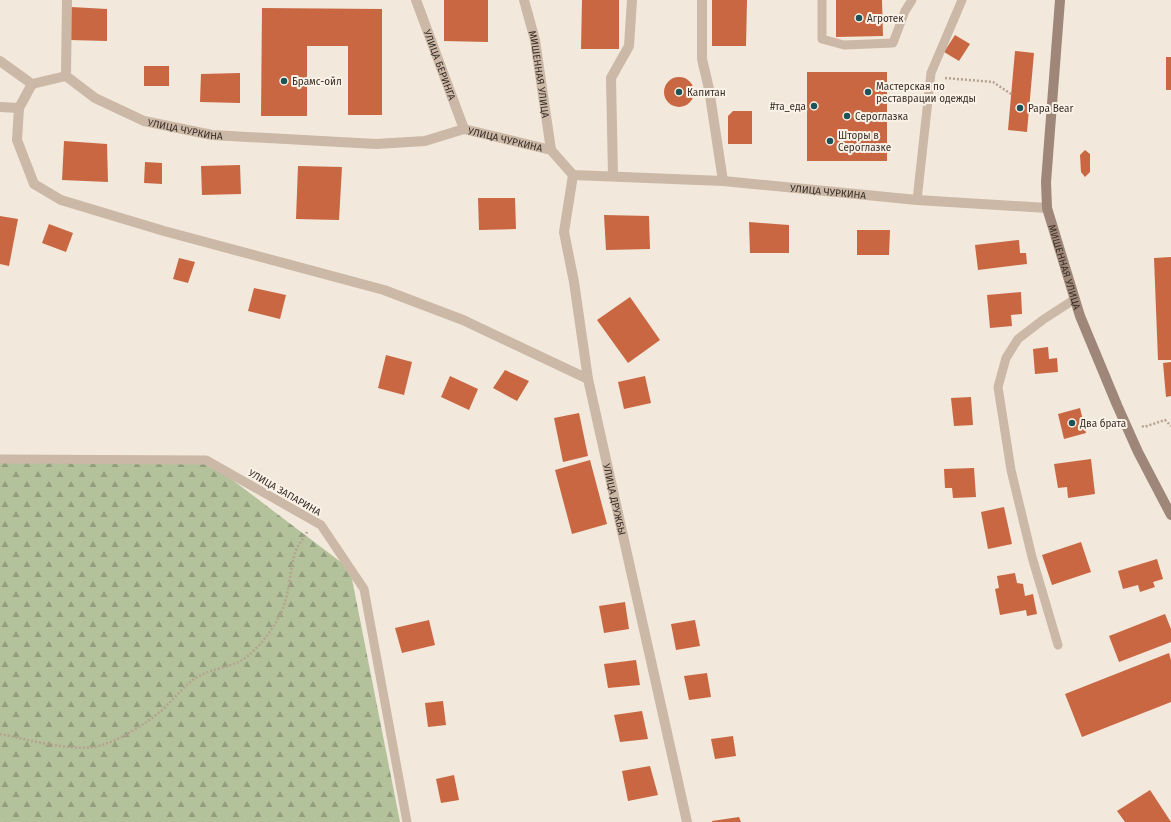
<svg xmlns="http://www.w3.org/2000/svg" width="1171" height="822" viewBox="0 0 1171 822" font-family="'Fira Sans',sans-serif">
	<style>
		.forest { fill: url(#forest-firs) }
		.building { fill: #c96742 }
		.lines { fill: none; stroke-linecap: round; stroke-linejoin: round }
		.path { stroke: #b6a290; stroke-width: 2.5; stroke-dasharray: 2 2; stroke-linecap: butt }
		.service { stroke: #cbb8a6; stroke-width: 9 }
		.minor { stroke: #cbb8a6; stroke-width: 10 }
		.secondary { stroke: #9e8778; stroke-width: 10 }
		.poi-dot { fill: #1c5359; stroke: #faf2e7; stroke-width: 1.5 }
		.labels { text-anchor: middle; stroke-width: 4; stroke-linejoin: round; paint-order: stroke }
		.poi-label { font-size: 10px; fill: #372d27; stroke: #faf2e7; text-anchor: start }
		.street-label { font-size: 10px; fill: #372d27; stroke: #faf2e7 }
	</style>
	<defs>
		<pattern id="forest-firs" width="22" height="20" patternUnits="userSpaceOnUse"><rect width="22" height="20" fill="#b3c29a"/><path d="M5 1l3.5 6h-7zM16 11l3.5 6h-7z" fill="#929e7e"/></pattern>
	</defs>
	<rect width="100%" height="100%" fill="#f2e8db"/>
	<path class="forest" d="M206,460L350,569L400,822H0V461Z"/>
	<g class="building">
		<path d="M444,0H488V42L444,41Z"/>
		<path d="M582,0H619V49H581Z"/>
		<path d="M712,0H747L746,46H712Z"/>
		<path d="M836,0H882L883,36L836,37Z"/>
		<path d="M71,7L107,9V41L70,40Z"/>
		<path d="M262,8L382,9V115H348V46H307V116H261Z"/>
		<path d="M955,35L970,44L959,61L944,52Z"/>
		<path d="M1015,51L1034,53L1027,132L1008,130Z"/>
		<rect x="1166" y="57" width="5" height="33"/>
		<rect x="144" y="66" width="25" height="20"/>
		<rect x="807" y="72" width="80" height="89"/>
		<path d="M240,73V103L200,102L201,74Z"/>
		<circle cx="679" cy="92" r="15"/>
		<path d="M733,111H752V144H728V116Z"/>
		<path d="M64,141L107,144L108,182L62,180Z"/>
		<path d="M1085,150L1090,154V172L1085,177L1081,172L1080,155Z"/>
		<path d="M145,162L162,163V184L144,183Z"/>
		<path d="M240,165L241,194L202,195L201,166Z"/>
		<path d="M298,166L342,167L339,220L296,219Z"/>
		<path d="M478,198H515L516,229L479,230Z"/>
		<path d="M604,215L649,216L650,249L606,250Z"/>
		<path d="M0,216L18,219L9,266L0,264Z"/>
		<path d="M749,222L789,225V253H750Z"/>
		<path d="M49,224L73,233L66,252L42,243Z"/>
		<path d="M857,230H890L889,255H857Z"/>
		<path d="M1019,240L1020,253H1026L1027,264L978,270L975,245Z"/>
		<path d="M1171,257V360H1158L1154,258Z"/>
		<path d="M179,258L195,262L188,283L173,279Z"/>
		<path d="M254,288L286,295L280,319L248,311Z"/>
		<path d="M1021,292L1022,314L1011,315L1012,326L990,328L987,295Z"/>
		<path d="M630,297L660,340L628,363L597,320Z"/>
		<path d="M1048,347L1049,359L1057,358L1058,372L1035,374L1033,349Z"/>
		<path d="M386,355L412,362L404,395L378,388Z"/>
		<path d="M1171,362V396L1166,397L1163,363Z"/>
		<path d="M505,370L529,381L517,401L493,388Z"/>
		<path d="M450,376L478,389L469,410L441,397Z"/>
		<path d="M645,376L651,403L624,409L618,382Z"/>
		<path d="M971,397L973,425L954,426L951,398Z"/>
		<path d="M1080,408L1086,433L1064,439L1058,414Z"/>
		<path d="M579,413L588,456L563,462L554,418Z"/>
		<path d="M1091,459L1095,494L1068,498L1067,487L1058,488L1054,464Z"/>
		<path d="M590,460L607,524L572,534L555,470Z"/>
		<path d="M974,468L976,497L953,498L952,488H945L944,469Z"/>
		<path d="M1004,507L1012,544L988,549L981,512Z"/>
		<path d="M1081,542L1091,572L1052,585L1042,555Z"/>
		<path d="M1157,559L1163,579L1153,582L1155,587L1140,592L1138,585L1123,589L1118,571Z"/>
		<path d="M1015,573L1017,583L1023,584L1025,596L1033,594L1037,614L1027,616L1026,610L1000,615L995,589L999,588L997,576Z"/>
		<path d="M625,602L629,629L604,633L599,606Z"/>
		<path d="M1165,614L1171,629V642L1119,662L1109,636Z"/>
		<path d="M429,620L435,645L402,653L395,628Z"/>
		<path d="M695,620L700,646L676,650L671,624Z"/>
		<path d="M1169,653L1171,660V702L1082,737L1065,694Z"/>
		<path d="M636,660L640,685L608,688L604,664Z"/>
		<path d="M707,673L711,697L689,700L684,676Z"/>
		<path d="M443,701L446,725L428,727L425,703Z"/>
		<path d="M642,711L648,739L620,742L614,715Z"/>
		<path d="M733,736L736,756L715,759L711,739Z"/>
		<path d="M650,766L658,795L628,801L622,771Z"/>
		<path d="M454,775L459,800L441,803L436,779Z"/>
		<path d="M1150,790L1171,822H1125L1117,811Z"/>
		<path d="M739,817L741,822H712V821Z"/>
	</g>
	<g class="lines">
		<g class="path">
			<path d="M945,78L993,82L1011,94"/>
			<path d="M1142,426L1144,427L1165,420L1171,426"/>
			<path d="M0,734C26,739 68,751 94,747C113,744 141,727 156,715C170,705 179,690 194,679C208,669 229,668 244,659C261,646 279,623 285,602C290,586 290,569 295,553C297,546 303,539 307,532"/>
		</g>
		<g class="service">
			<path d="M822,0V39L844,45L893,43L905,11L912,0"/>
			<path d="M917,200L931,73L962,0"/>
			<path d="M0,459L206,460L321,525L364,589L407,822"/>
			<path d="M1058,645L1032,557L1011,470L998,387L1006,358L1018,339L1044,319L1075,299"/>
		</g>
		<g class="minor">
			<path id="s1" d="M416,0L464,129"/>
			<path id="s2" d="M524,0L535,40L551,150"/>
			<path d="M702,0V59L709,89L723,181"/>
			<path id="s3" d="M0,61L32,84L66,76L95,98L144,121L212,135L376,144L425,141L464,129L551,150L573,175L723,181L917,200L1047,208"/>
			<path d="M66,76L67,0"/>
			<path d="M32,84L19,108L17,140L34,184L61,200L164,231L384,290L463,320L588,379"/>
			<path d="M0,107L19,108"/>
			<path id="s4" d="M573,175L564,232L574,282L588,379L687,822"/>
			<path d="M613,176L611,78L629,46L632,0"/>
		</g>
		<path class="secondary" id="s5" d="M1060,0L1046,182L1047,208L1080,316L1117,405L1138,452L1171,515"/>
	</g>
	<g class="poi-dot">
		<circle cx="859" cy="18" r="4"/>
		<circle cx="284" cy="81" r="4"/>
		<circle cx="679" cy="92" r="4"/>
		<circle cx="868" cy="92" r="4"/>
		<circle cx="814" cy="106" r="4"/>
		<circle cx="1020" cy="108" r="4"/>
		<circle cx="847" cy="116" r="4"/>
		<circle cx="830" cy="141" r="4"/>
		<circle cx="1072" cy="423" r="4"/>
	</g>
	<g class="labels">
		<g class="poi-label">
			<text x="867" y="22">Агротек</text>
			<text x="292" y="85">Брамс-ойл</text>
			<text x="876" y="90">Мастерская по<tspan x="876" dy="12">реставрации одежды</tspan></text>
			<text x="687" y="96">Капитан</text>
			<text x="806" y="110" text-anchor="end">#та_еда</text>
			<text x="1028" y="112">Papa Bear</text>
			<text x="855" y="120">Сероглазка</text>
			<text x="838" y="139">Шторы в<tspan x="838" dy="12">Сероглазке</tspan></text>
			<text x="1080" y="427">Два брата</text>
		</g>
		<g class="street-label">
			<text dy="4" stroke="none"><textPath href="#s1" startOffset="69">УЛИЦА БЕРИНГА</textPath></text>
			<text dy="4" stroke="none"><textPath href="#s2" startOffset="76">МИШЕННАЯ УЛИЦА</textPath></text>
			<text dy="4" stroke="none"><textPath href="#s3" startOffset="207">УЛИЦА ЧУРКИНА</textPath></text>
			<text dy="4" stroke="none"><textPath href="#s3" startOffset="531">УЛИЦА ЧУРКИНА</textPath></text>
			<text dy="4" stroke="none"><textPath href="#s3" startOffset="867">УЛИЦА ЧУРКИНА</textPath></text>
			<text dy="4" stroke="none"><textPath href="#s5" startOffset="270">МИШЕННАЯ УЛИЦА</textPath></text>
			<text transform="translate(285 492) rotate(30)" y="4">УЛИЦА ЗАПАРИНА</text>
			<text dy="4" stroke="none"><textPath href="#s4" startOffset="330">УЛИЦА ДРУЖБЫ</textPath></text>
		</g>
	</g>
</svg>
